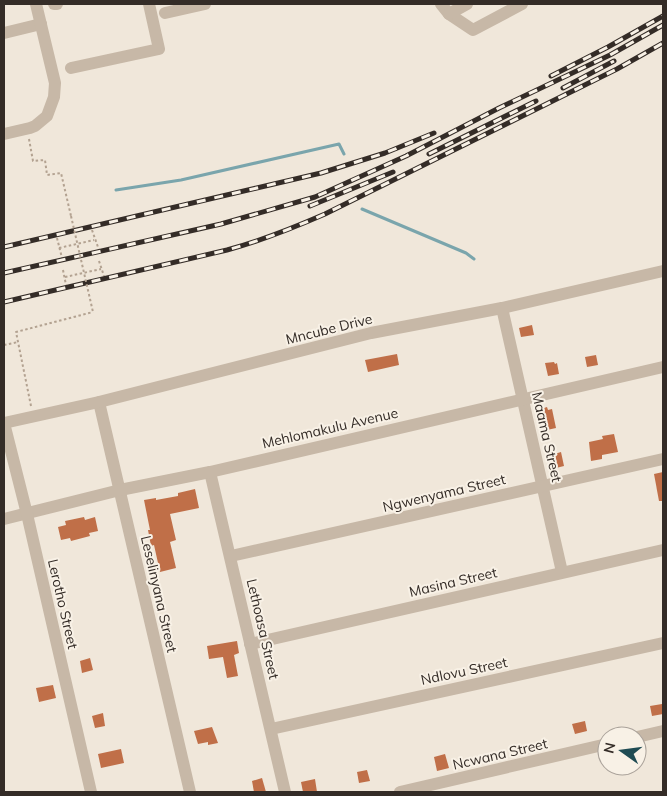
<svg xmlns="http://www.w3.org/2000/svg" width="667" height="796" viewBox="0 0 667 796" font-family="Mulish,sans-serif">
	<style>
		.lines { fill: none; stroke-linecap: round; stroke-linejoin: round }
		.stream { stroke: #7aa5ac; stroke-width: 3 }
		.building { fill: #c06f48 }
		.path { stroke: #b3a291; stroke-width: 2; stroke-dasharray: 2.5 2.5; stroke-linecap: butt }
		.minor { stroke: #c7b8a7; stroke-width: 12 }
		.rail-casing { stroke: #342c27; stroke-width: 5 }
		.rail { stroke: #f8f1e6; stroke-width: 3; stroke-dasharray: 9; stroke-linecap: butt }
		.path-bridge { stroke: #b3a291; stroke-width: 2; stroke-dasharray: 2.5 2.5; stroke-linecap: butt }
		.labels { text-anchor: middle; stroke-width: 4; stroke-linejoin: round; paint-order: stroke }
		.street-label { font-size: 14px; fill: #342c27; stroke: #f8f1e6 }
	</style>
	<rect width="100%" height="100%" fill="#f0e7da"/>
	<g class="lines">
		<g class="stream">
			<path d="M116,190L181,180L339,144L344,154"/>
			<path d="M362,209L466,253L474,259"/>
		</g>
	</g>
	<g class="building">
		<path d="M532,325L534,335L521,337L519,328Z"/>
		<path d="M397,354L399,365L368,372L365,360Z"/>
		<path d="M596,355L598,365L587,367L585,357Z"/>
		<path d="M554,362L555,364L557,363L559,374L548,376L545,363Z"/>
		<path d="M547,407L548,410L552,409L556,428L547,430L546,426L542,427L538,410Z"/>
		<path d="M614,434L618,452L602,455V459L591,461L589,442L603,439L602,436Z"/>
		<path d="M561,452L564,466L556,468L555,466L551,467L548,456Z"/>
		<path d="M663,472V501H659L654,474Z"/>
		<path d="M195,489L199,508L170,514L176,540L170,542L176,568L160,572L154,545L151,546L148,530H150L144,500L156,498V500L178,496V493Z"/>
		<path d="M84,517L85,520L95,517L98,531L89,533L90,536L71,541L70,538L61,540L58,527L66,525L65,521Z"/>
		<path d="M237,641L239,653L234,655L238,676L227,678L223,657L209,659L207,646Z"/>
		<path d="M90,658L93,670L82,673L80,661Z"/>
		<path d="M53,685L56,698L39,702L36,688Z"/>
		<path d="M662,704L663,714L652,716L650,706Z"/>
		<path d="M103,713L105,726L95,728L92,716Z"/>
		<path d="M585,721L587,731L575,734L572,724Z"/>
		<path d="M212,727L218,743L208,745V742L198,744L194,731Z"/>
		<path d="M121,749L124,763L101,768L98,754Z"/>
		<path d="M445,754L449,768L437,771L434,757Z"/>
		<path d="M367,770L370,781L359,783L357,772Z"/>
		<path d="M262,778L266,792H254L252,781Z"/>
		<path d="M315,779L317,792H303L301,782Z"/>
	</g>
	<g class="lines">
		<g class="path">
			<path d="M29,139L33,161L45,160L47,175L61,173L71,216"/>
			<path d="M92,230L99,250"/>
			<path d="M57,238L62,258"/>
			<path d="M59,248L94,240"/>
			<path d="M99,261L104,276"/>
			<path d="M63,270L66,285"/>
			<path d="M65,277L101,269"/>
			<path d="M4,345L18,342"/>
			<path d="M31,406L16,332L93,312"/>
		</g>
		<g class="minor">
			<path d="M54,4H57"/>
			<path d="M441,4L449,14L473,30L522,4"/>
			<path d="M165,13L205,4"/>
			<path d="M449,14L467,4"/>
			<path d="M4,33L41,24"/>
			<path d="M71,68L159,49L149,4"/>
			<path d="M4,134L30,128L35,126L47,116L54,97L55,83L36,4"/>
			<path d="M502,308L562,572"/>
			<path d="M99,402L190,792"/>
			<path d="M210,472L285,792"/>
			<path d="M4,519L120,490L210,472L663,367"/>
			<path d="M231,556L663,459"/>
			<path d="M250,644L663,550"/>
			<path d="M271,729L663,643"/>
			<path d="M637,737L663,731"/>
			<path d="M91,792L27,514L4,423L99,402L371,333L502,308L663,271"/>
			<path d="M400,792L607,744"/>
		</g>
		<g class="rail-casing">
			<g id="rail">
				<path d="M551,76L608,47L663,16"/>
				<path d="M563,88L614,61"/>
				<path d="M429,154L536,101"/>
				<path d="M310,206L393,172"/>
				<path d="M4,247L321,173L385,153L434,133"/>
				<path d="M4,273L221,224L315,197L406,156L499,108L610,55L663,25"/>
				<path d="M4,302L227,250C260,241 293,228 325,214L617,69L663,43"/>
			</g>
		</g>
		<use href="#rail" class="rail"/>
		<path class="path-bridge" d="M71,216L93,312"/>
	</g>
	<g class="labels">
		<g class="street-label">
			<text transform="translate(329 329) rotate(-14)" y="5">Mncube Drive</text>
			<text transform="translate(330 428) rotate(-13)" y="5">Mehlomakulu Avenue</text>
			<text transform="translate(547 437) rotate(77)" y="5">Maama Street</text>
			<text transform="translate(444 493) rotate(-13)" y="5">Ngwenyama Street</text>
			<text transform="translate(453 582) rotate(-13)" y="5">Masina Street</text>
			<text transform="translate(159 594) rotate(77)" y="5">Leselinyana Street</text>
			<text transform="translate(63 604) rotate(77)" y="5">Lerotho Street</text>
			<text transform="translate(263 629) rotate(77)" y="5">Lethoasa Street</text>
			<text transform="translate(464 671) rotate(-12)" y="5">Ndlovu Street</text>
			<text transform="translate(500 754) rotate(-13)" y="5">Ncwana Street</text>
		</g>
	</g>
	<rect width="667" height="796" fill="none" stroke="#342c27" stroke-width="10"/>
	<g transform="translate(622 751) rotate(284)"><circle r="24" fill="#f8f1e6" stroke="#aaa29a"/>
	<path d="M0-4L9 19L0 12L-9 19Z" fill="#1f4b53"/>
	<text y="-8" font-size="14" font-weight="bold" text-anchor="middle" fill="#342c27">N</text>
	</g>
</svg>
